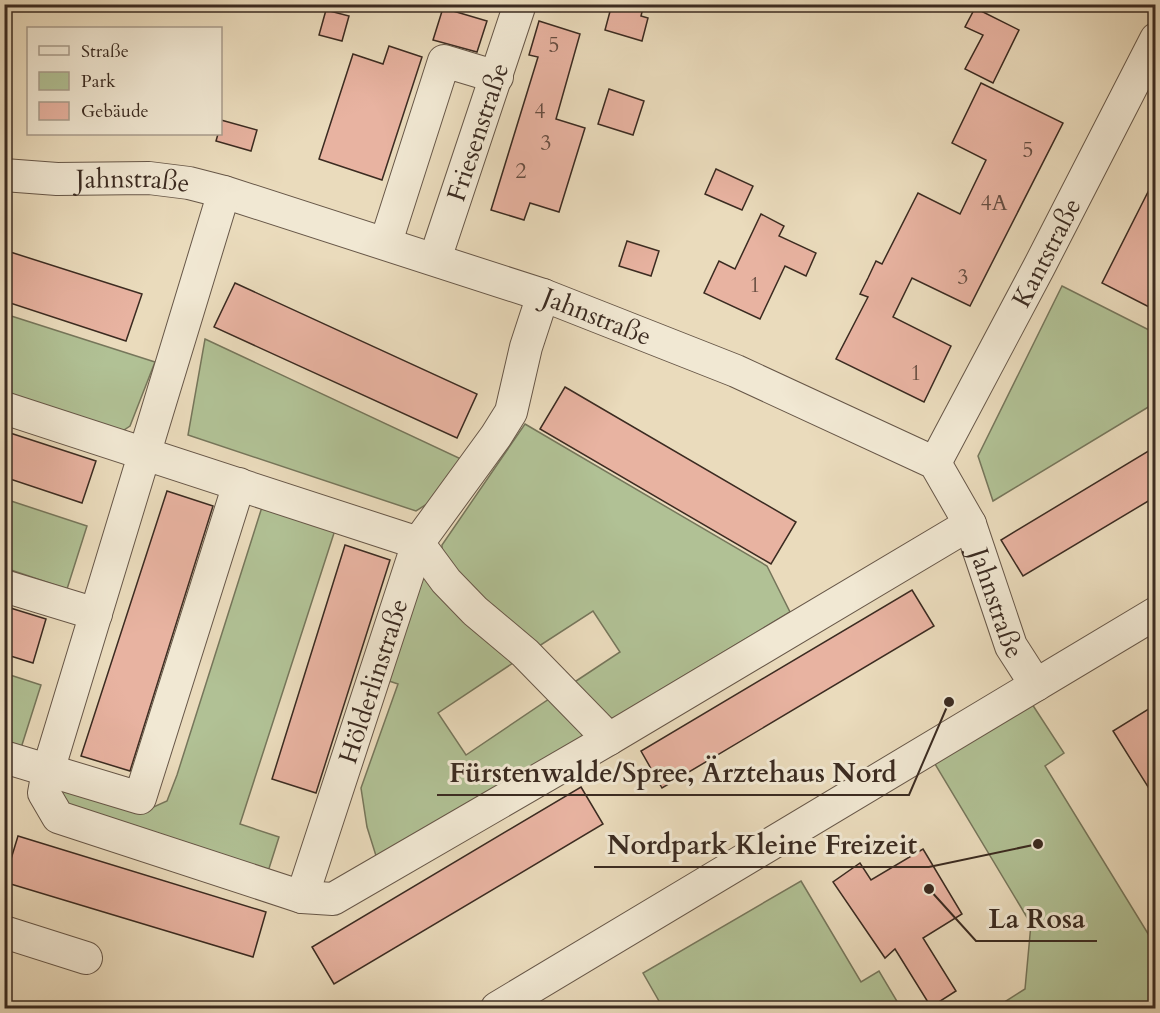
<svg xmlns="http://www.w3.org/2000/svg" width="1160" height="1013" viewBox="0 0 1160 1013" font-family="Cardo,serif">
	<style>
		.green { fill: #b1c195; stroke: #76765b; stroke-width: 1.5 }
		.building { fill: #e8b3a1; stroke: #3b2b21; stroke-width: 1.5 }
		.lines { fill: none; stroke-linecap: round; stroke-linejoin: round }
		.minor-casing { stroke: #675748; stroke-width: 34 }
		.minor { stroke: #f1e8d3; stroke-width: 32 }
		.labels { text-anchor: middle; stroke-width: 6; stroke-linejoin: round; paint-order: stroke }
		.number-label { font-size: 22px; fill: #664d41 }
		.street-label { font-size: 26px; fill: #3b2b21; stroke: #f1e8d3 }
		.leader { fill: none; stroke: #3b2b21; stroke-width: 2 }
		.callout-dot { fill: #3b2b21; stroke: #f1e8d3; stroke-width: 2 }
		.callout-label { font-size: 27px; text-anchor: middle; font-weight: bold; fill: #3b2b21; stroke: #f1e8d3; stroke-width: 6; stroke-linejoin: round; paint-order: stroke }
	</style>
	<rect width="100%" height="100%" fill="#eadbbc"/>
	<filter id="stains"><feTurbulence type="fractalNoise" baseFrequency=".00333" numOctaves="4"/><feColorMatrix values="0 0 0 0 .2 0 0 0 0 .09 0 0 0 0 .02 0 0 0 .5 -.17"/></filter>
	<radialGradient id="worn" r=".72"><stop offset=".6" stop-color="#630" stop-opacity="0"/><stop offset="1" stop-color="#630" stop-opacity=".3"/></radialGradient>
	<g class="green">
		<path d="M1062,286L1155,333V403L993,501L978,456Z"/>
		<path d="M5,314L155,362L130,426L121,432L5,393Z"/>
		<path d="M205,339L461,459L427,504L416,511L188,435Z"/>
		<path d="M525,424L767,566L790,612L614,718L603,719L570,685L620,652L593,611L533,650L442,555V545Z"/>
		<path d="M5,499L87,526L67,589L5,568Z"/>
		<path d="M262,507L335,530L240,824L279,837L265,881L67,816L56,798L59,783L147,810L167,801L177,775Z"/>
		<path d="M424,566L516,661L438,713L466,755L555,695L587,731V742L377,859L367,827L361,788L398,684L386,680Z"/>
		<path d="M4,673L41,685L21,748L5,743Z"/>
		<path d="M1032,704L1064,753L1045,766L1155,945V1008H995L1025,989L1031,924L932,759Z"/>
		<path d="M801,881L861,982L879,971L901,1008H663L643,973Z"/>
	</g>
	<g class="building">
		<path d="M612,4H644L641,16L648,18L642,41L605,30Z"/>
		<path d="M443,8L487,21L477,52L433,40Z"/>
		<path d="M975,8L1019,30L993,83L965,69L983,35L965,27Z"/>
		<path d="M326,10L349,16L342,41L319,35Z"/>
		<path d="M539,21L580,34L556,119L585,128L559,212L530,203L524,220L491,210L538,57L529,55Z"/>
		<path d="M389,46L422,57L382,180L319,159L353,54L383,64Z"/>
		<path d="M981,83L1063,123L970,306L912,278L893,317L951,346L924,402L836,359L868,297L860,294L868,278L876,261L882,264L918,193L960,214L986,160L952,143Z"/>
		<path d="M609,89L644,101L633,135L598,124Z"/>
		<path d="M221,120L257,130L251,151L216,141L218,134H220Z"/>
		<path d="M716,169L753,186L742,210L705,194Z"/>
		<path d="M1155,178V310L1102,283Z"/>
		<path d="M761,214L784,226L779,236L816,253L806,276L785,266L760,319L704,293L719,261L735,269Z"/>
		<path d="M627,241L659,251L651,276L619,266Z"/>
		<path d="M4,250L142,294L126,341L4,301Z"/>
		<path d="M235,283L477,394L457,438L214,327Z"/>
		<path d="M565,387L796,522L771,564L540,429Z"/>
		<path d="M4,431L96,461L82,503L4,477Z"/>
		<path d="M1155,447V497L1023,576L1001,540Z"/>
		<path d="M167,491L213,506L130,771L81,756Z"/>
		<path d="M345,545L390,560L316,793L272,779Z"/>
		<path d="M912,590L934,626L662,788L641,751Z"/>
		<path d="M4,606L46,619L33,663L4,654Z"/>
		<path d="M1155,705V798L1113,731Z"/>
		<path d="M581,787L603,824L334,984L312,947Z"/>
		<path d="M18,836L266,912L253,957L4,882Z"/>
		<path d="M923,849L962,914L923,938L956,991L931,1007L895,949L885,958L833,882L860,863L871,880Z"/>
	</g>
	<g class="lines">
		<g class="minor-casing">
			<g id="minor">
				<path id="s1" d="M4,175L57,179L149,178L189,183L224,192L543,295L736,371L935,463L970,524L1011,646L1036,685"/>
				<path d="M386,242L444,61L497,77"/>
				<path id="s2" d="M435,259L520,4"/>
				<path d="M543,295L526,347L511,412L496,436L418,543L446,581L475,611L525,653L609,739"/>
				<path d="M4,408L418,543L302,897L58,817L44,793L48,771L224,192"/>
				<path id="s3" d="M935,463L1039,267L1156,39"/>
				<path d="M4,586L96,614"/>
				<path d="M4,757L140,798L239,484"/>
				<path d="M302,897L333,899L609,739L970,524"/>
				<path d="M4,932L86,958"/>
				<path d="M497,1008L1156,613"/>
			</g>
		</g>
		<use href="#minor" class="minor"/>
	</g>
	<g class="labels">
		<g class="number-label">
			<text x="554" y="52">5</text>
			<text x="540" y="118">4</text>
			<text x="546" y="150">3</text>
			<text x="1028" y="157">5</text>
			<text x="521" y="178">2</text>
			<text x="994" y="210">4A</text>
			<text x="963" y="284">3</text>
			<text x="755" y="292">1</text>
			<text x="916" y="380">1</text>
		</g>
		<g class="street-label">
			<text dy="9" stroke="none"><textPath href="#s2" startOffset="134">Friesenstraße</textPath></text>
			<text dy="9" stroke="none"><textPath href="#s1" startOffset="129">Jahnstraße</textPath></text>
			<text dy="9" stroke="none"><textPath href="#s3" startOffset="238">Kantstraße</textPath></text>
			<text dy="9" stroke="none"><textPath href="#s1" startOffset="615">Jahnstraße</textPath></text>
			<text dy="9" stroke="none"><textPath href="#s1" startOffset="1137">Jahnstraße</textPath></text>
			<text transform="translate(373 681) rotate(-72)" y="9">Hölderlinstraße</text>
		</g>
	</g>
	<path class="leader" d="M949 702L909 795H437M1038 844L929 867H594M929 889L976 941H1097"/>
	<g class="callout-dot">
		<circle cx="949" cy="702" r="6"/>
		<circle cx="1038" cy="844" r="6"/>
		<circle cx="929" cy="889" r="6"/>
	</g>
	<g class="callout-label">
		<text x="673" y="782">Fürstenwalde/Spree, Ärztehaus Nord</text>
		<text x="762" y="854">Nordpark Kleine Freizeit</text>
		<text x="1037" y="928">La Rosa</text>
	</g>
	<rect width="1160" height="1013" fill="none" stroke="#eadbbc" stroke-width="24"/>
	<rect x="6" y="6" width="1148" height="1001" fill="none" stroke="#3b2b21" stroke-width="3"/>
	<rect x="12" y="12" width="1136" height="989" fill="none" stroke="#3b2b21" stroke-width="1.5"/>
	<rect x="27" y="27" width="195" height="108" fill="#f1e8d3" stroke="#a89c8c" stroke-width="1.5"/>
	<rect x="39" y="46" width="30" height="9" fill="#f1e8d3" stroke="#a89c8c" stroke-width="1.5"/>
	<text x="81" y="57" font-size="18" fill="#3b2b21">Straße</text>
	<rect x="39" y="72" width="30" height="18" fill="#b1c195" stroke="#a89c8c" stroke-width="1.5"/>
	<text x="81" y="87" font-size="18" fill="#3b2b21">Park</text>
	<rect x="39" y="102" width="30" height="18" fill="#e8b3a1" stroke="#a89c8c" stroke-width="1.5"/>
	<text x="81" y="117" font-size="18" fill="#3b2b21">Gebäude</text>
	<rect width="100%" height="100%" filter="url(#stains)"/>
	<rect width="100%" height="100%" fill="url(#worn)"/>
</svg>
